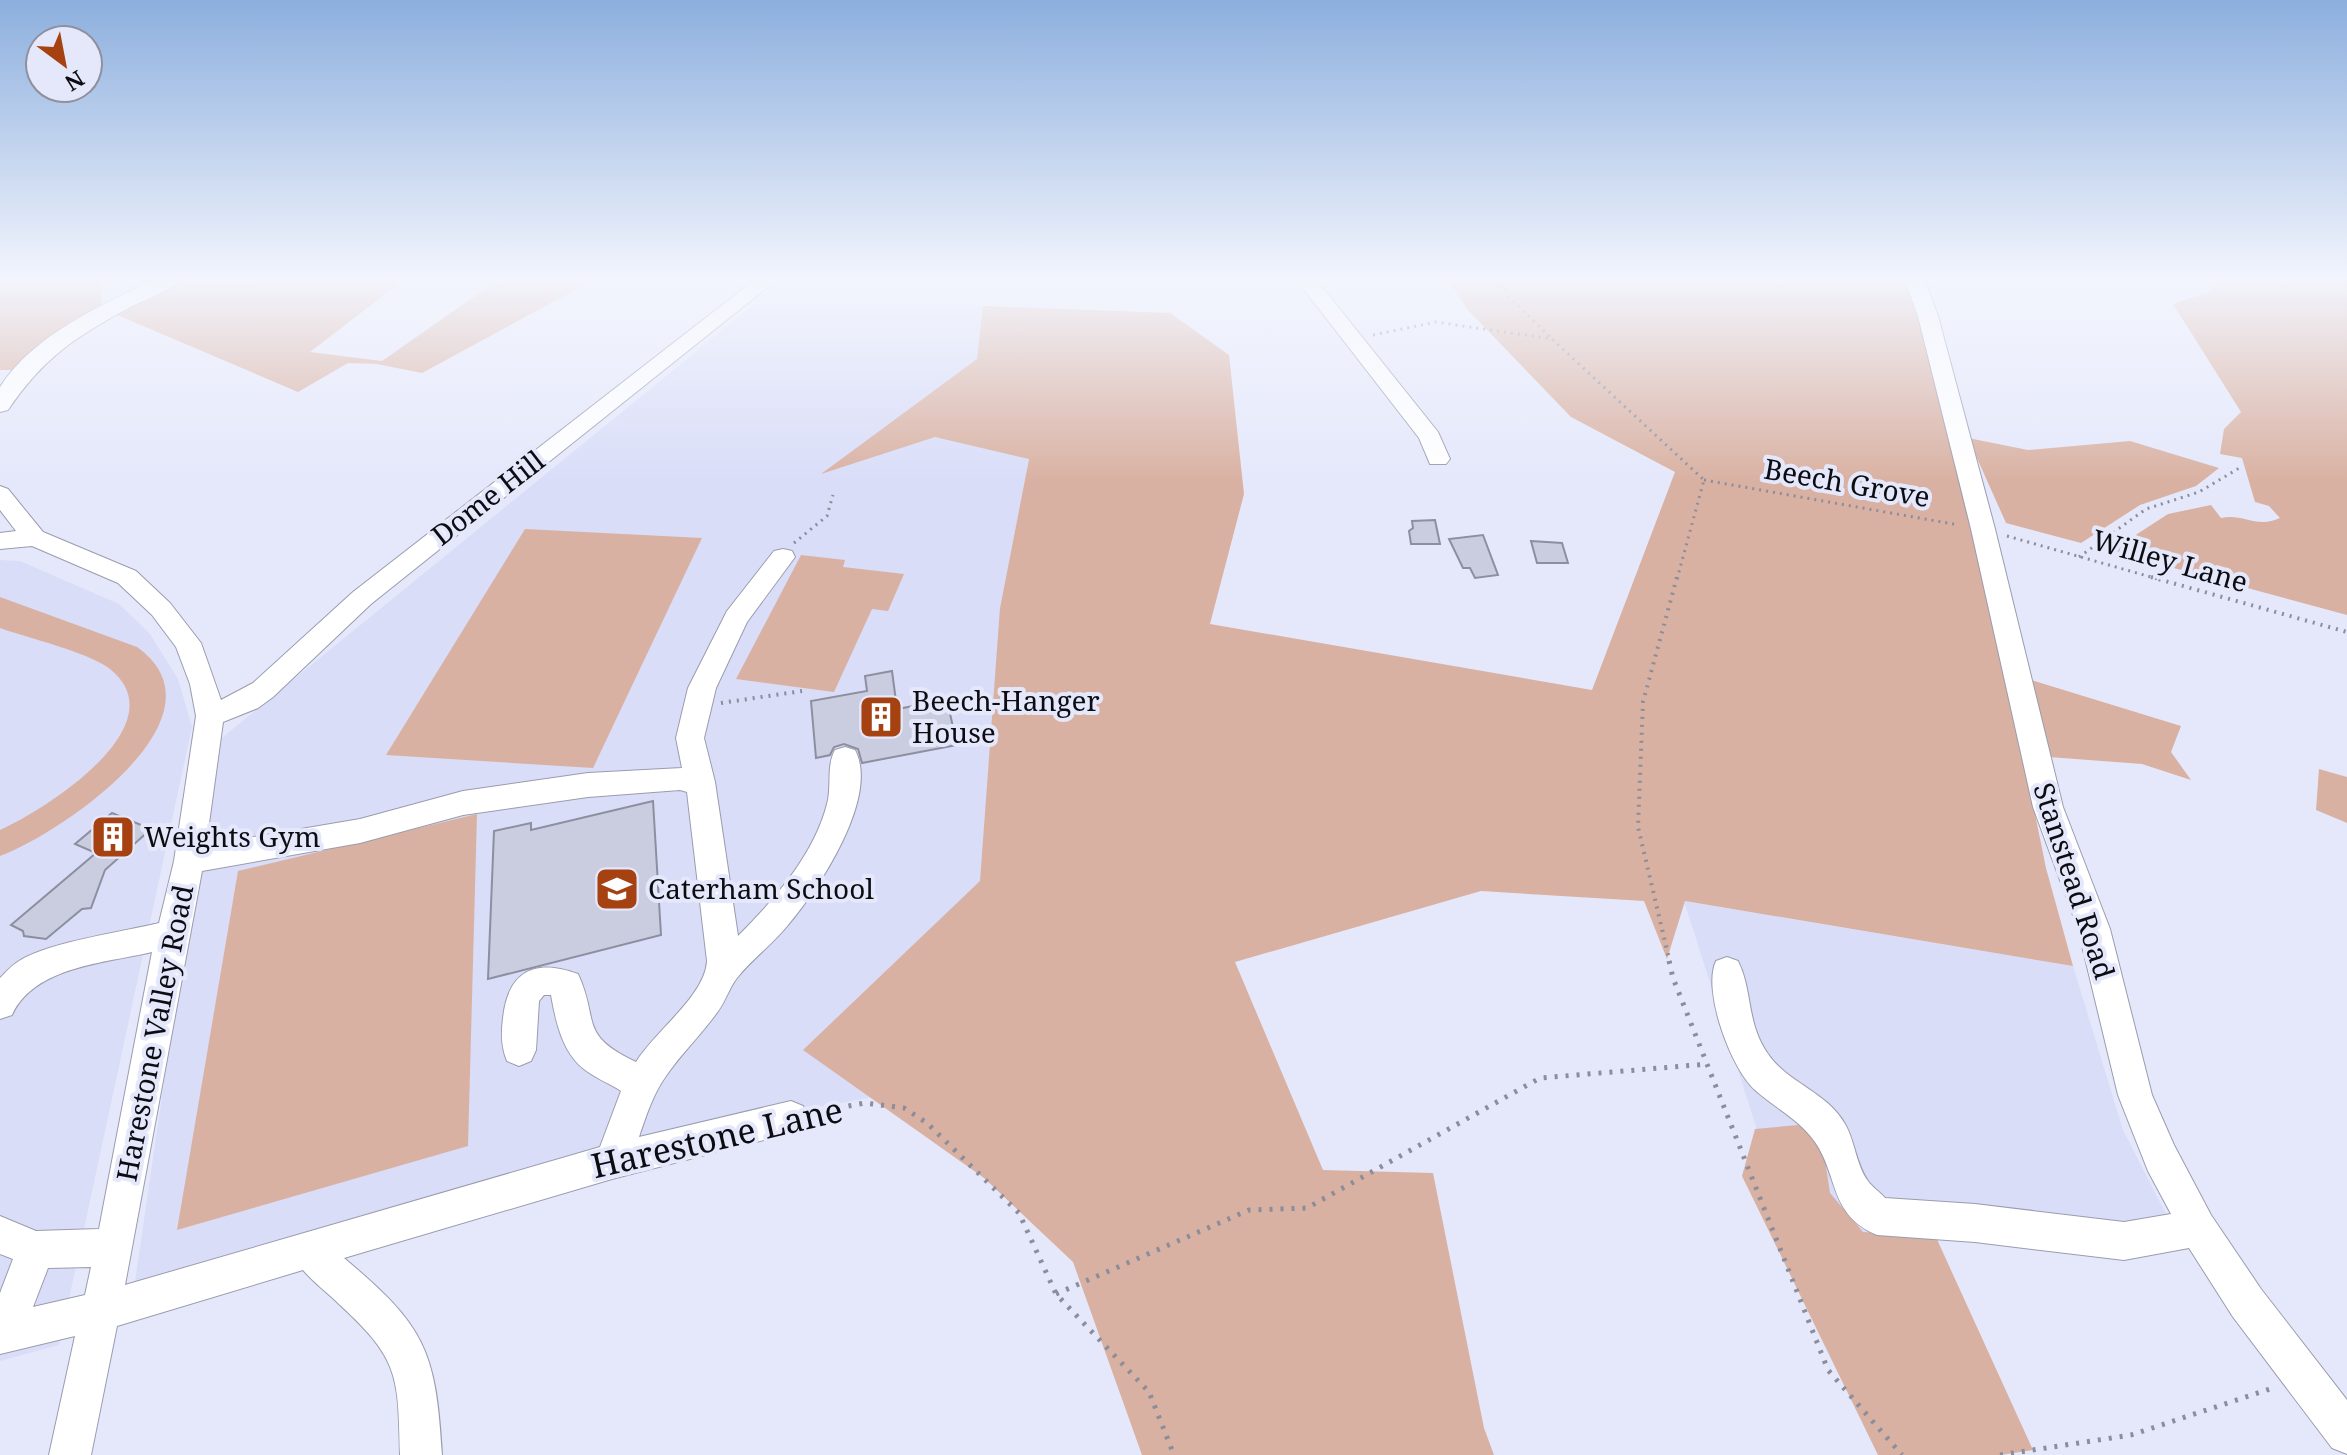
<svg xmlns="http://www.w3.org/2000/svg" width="2347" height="1455" viewBox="0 0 2347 1455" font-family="'Noto Serif',serif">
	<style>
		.built { fill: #d9ddf8 }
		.green { fill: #d9b1a2 }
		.building { fill: #cacde0; stroke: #8d8fa1; stroke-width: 2 }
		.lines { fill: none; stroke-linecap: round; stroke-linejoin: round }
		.minor-casing { stroke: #9a9cae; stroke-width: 2 }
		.path-far2 { stroke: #8b8d9b; stroke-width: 3; stroke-dasharray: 2 5; stroke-linecap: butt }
		.path-far1 { stroke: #8b8d9b; stroke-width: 4; stroke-dasharray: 2 6; stroke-linecap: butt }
		.path { stroke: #8b8d9b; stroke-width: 5; stroke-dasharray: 3 8; stroke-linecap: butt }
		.minor { fill: #fff; fill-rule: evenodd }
		.labels { text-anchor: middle; stroke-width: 8; stroke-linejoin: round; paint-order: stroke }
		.street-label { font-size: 28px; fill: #0c0d13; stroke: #e5e8fb }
		.poi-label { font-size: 28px; fill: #0c0d13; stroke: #e5e8fb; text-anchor: start }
		.near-street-label { font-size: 34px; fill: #0c0d13; stroke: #e5e8fb }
	</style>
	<rect width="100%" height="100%" fill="#e5e8fb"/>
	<g class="built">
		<path d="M953,305L983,306L1029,459L1000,608L1064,681L926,1087L655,1138L134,1289L213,745L751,307Z"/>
		<path d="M0,560L20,561L119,604L150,634L178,679L192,727L59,1345L0,1361Z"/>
		<path d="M1684,901L2073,966L2123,1130L2166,1214L2161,1227L1935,1235L1789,1230Z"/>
	</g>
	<g class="green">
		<path d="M0,278H103L101,308L13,370H0Z"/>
		<path d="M297,278H385L401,282L310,352L382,361L501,278H597L422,373L377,364L348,363L298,392L115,314L176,283Z"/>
		<path d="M1446,278H1904L1934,365L2031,680L2181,726L2171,752L2191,780L2142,764L2023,755L2046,868L2073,966L1685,901L1667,959L1644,901L1481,891L1235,962L1323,1170L1433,1173L1484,1428L1494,1455H1142L1073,1262L984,1178L803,1050L980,881L1000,608L1029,459L935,437L821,474L977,359L983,306L1170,313L1229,355L1244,494L1210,624L1592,690L1675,472L1571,417L1468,310Z"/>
		<path d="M2221,278H2347V615L2111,551L2168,514L2211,505L2221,518C2243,513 2257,529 2280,518L2269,506L2255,502L2242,458L2220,454L2224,429L2241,412L2173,304L2209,292L2220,283Z"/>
		<path d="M1968,438L2028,450L2130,441L2219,468L2196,486L2140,505L2081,543L2006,523Z"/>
		<path d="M525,529L702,538L593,768L386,755Z"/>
		<path d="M801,555L845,560L843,567L904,574L888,611L872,609L834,692L736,679Z"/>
		<path d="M0,597L137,647C234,716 60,834 0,856V830C43,811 180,725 110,669C88,652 28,638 0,628Z"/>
		<path d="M2319,769L2347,777V823L2316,810Z"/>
		<path d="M477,814L468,1146L177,1230L238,871Z"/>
		<path d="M1798,1125L1822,1140L1830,1193L1863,1232L1935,1235L2033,1450L2001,1455H1878L1742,1176L1755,1129Z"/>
	</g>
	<g class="building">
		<path d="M1435,520L1440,544H1411L1409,531L1413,528L1412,521Z"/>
		<path d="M1483,535L1498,575L1475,578L1470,568H1463L1449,539Z"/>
		<path d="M1531,541L1562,543L1568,563H1537Z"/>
		<path d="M892,671L897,709L947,700L957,745L862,763L858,749L844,744L834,747L830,755L816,758L811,701L867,691L865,676Z"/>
		<path d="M653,801L661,935L488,979L494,831L531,823V830Z"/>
		<path d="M112,813L151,829L105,870L91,908L82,909L46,939L24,936L23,931L11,925L96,853L75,844Z"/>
	</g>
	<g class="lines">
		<g class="minor-casing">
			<g id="minor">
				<path d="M157,278H182C170,292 145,299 129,308C75,337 42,359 8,410L0,412V387C34,334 102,305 157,278Z"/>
				<path d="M757,278H779L371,604L273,697L258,708L223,722L206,845L360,819L463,791L588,773L682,768L676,738L688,688L727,611L774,551L783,549L792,551L795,557L747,622L716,688L704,738L715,782L738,936C774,900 814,855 827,804C832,787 826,766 835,750L845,747L855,750C880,797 818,890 788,925C773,944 752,959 737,978C729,988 725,1003 716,1014C700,1036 681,1054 666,1076C653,1094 646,1116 639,1137L791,1101L803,1106L809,1118L803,1130L612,1179L344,1258C425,1326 436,1350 442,1455H400C398,1377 400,1360 340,1305C328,1293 314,1283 303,1270L117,1326L91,1455H49L75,1336L0,1354V1293L13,1259L0,1254V1216L36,1231L99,1229L152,952C107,963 34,966 12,1015L0,1019V978C6,972 12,965 19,961C49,942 122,932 159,923L174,861L196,716L190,684L176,647L152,615L118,583L32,546L0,549V533L16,531L0,510V486L8,489L43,532L136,571L170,603L201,643L221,700L253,683L353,592ZM680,790L687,792L707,961C705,996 655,1031 636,1062C577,1034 600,1021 578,974C535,958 508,971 503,1018C501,1033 501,1047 507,1061L519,1066L531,1061L536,1050L539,1001L544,995H551C556,1023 563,1056 588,1072C599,1080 611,1084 621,1091L600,1147L125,1285L202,871L360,843L463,815L588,797ZM91,1267L85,1295L33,1307L48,1268Z"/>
				<path d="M1295,278H1315L1438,432L1450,459L1446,464H1430L1419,438Z"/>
				<path d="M1904,278H1924L1938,316L1995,529L2063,807L2110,929L2152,1095L2174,1145L2211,1215L2261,1289L2347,1400V1454L2332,1448L2233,1317L2189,1248L2124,1260L1975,1242L1877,1235C1829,1215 1839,1177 1815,1142C1800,1120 1775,1108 1755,1090C1731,1069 1702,990 1716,961L1727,957L1738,961C1753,991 1746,1023 1768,1054C1788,1083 1827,1092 1845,1124C1855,1141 1856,1165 1868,1181C1872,1187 1880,1192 1885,1198L1975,1204L2124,1222L2171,1214L2148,1171L2118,1095L2078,929L2033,807L1971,529L1918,316Z"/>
			</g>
		</g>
		<g class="path-far2">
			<path d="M1497,278L1508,296L1551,338"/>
			<path d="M1373,335L1436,322L1552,339L1704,480"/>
			<path d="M1704,480L1959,525"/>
			<path d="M2007,536L2158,579"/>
			<path d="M794,543L827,516L833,495"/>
			<path d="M2079,557L2146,509L2199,492L2241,467"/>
			<path d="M1677,579L1704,480"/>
		</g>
		<g class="path-far1">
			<path d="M2151,577L2347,632"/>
			<path d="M721,703L802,691"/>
			<path d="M1670,963L1638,827L1643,702L1677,577"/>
		</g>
		<g class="path">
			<path d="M1669,961L1673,978L1828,1370L1902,1455"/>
			<path d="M816,1112L865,1103L904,1108L927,1123L1019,1213L1056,1294L1149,1392L1174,1455"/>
			<path d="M1056,1294L1249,1210L1307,1208L1540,1078L1708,1064"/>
			<path d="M2000,1455L2131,1435L2273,1388"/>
		</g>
		<use href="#minor" class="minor"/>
	</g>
	<linearGradient id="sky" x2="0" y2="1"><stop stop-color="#8cafde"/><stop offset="0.58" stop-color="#f3f5fd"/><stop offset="1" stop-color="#f3f5fd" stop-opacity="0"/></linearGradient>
	<rect width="2347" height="482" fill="url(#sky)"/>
	<defs>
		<g id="building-square" transform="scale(2.3)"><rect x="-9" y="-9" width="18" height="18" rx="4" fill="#a64212" stroke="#e5e8fb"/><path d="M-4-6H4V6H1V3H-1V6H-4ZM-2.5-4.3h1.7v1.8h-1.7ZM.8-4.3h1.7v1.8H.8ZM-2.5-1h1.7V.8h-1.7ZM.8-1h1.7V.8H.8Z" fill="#fff"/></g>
		<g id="school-square" transform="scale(2.3)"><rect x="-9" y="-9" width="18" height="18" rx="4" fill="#a64212" stroke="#e5e8fb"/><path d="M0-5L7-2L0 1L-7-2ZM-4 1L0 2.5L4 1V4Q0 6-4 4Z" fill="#fff"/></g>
	</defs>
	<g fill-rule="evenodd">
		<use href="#building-square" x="881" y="717"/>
		<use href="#building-square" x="113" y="837"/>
		<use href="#school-square" x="617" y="889"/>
	</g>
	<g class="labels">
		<g class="street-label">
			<text transform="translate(1847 483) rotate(10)" y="10">Beech Grove</text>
			<text transform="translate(488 498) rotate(-38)" y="10">Dome Hill</text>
			<text transform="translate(2170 561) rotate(16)" y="10">Willey Lane</text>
			<text transform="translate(2074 881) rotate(72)" y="10">Stanstead Road</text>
			<text transform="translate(155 1033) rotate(-79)" y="10">Harestone Valley Road</text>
		</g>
		<g class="poi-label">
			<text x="912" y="711">Beech-Hanger<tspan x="912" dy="32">House</tspan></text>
			<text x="144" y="847">Weights Gym</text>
			<text x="648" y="899">Caterham School</text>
		</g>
		<g class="near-street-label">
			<text transform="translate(717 1138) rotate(-13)" y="12">Harestone Lane</text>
		</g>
	</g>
	<g transform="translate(64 64) rotate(148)"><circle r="38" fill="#e5e8fb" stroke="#8e909e" stroke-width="2"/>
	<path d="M0-6L14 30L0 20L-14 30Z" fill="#a64212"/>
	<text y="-12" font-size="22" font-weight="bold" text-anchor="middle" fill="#0c0d13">N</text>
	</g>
</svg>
